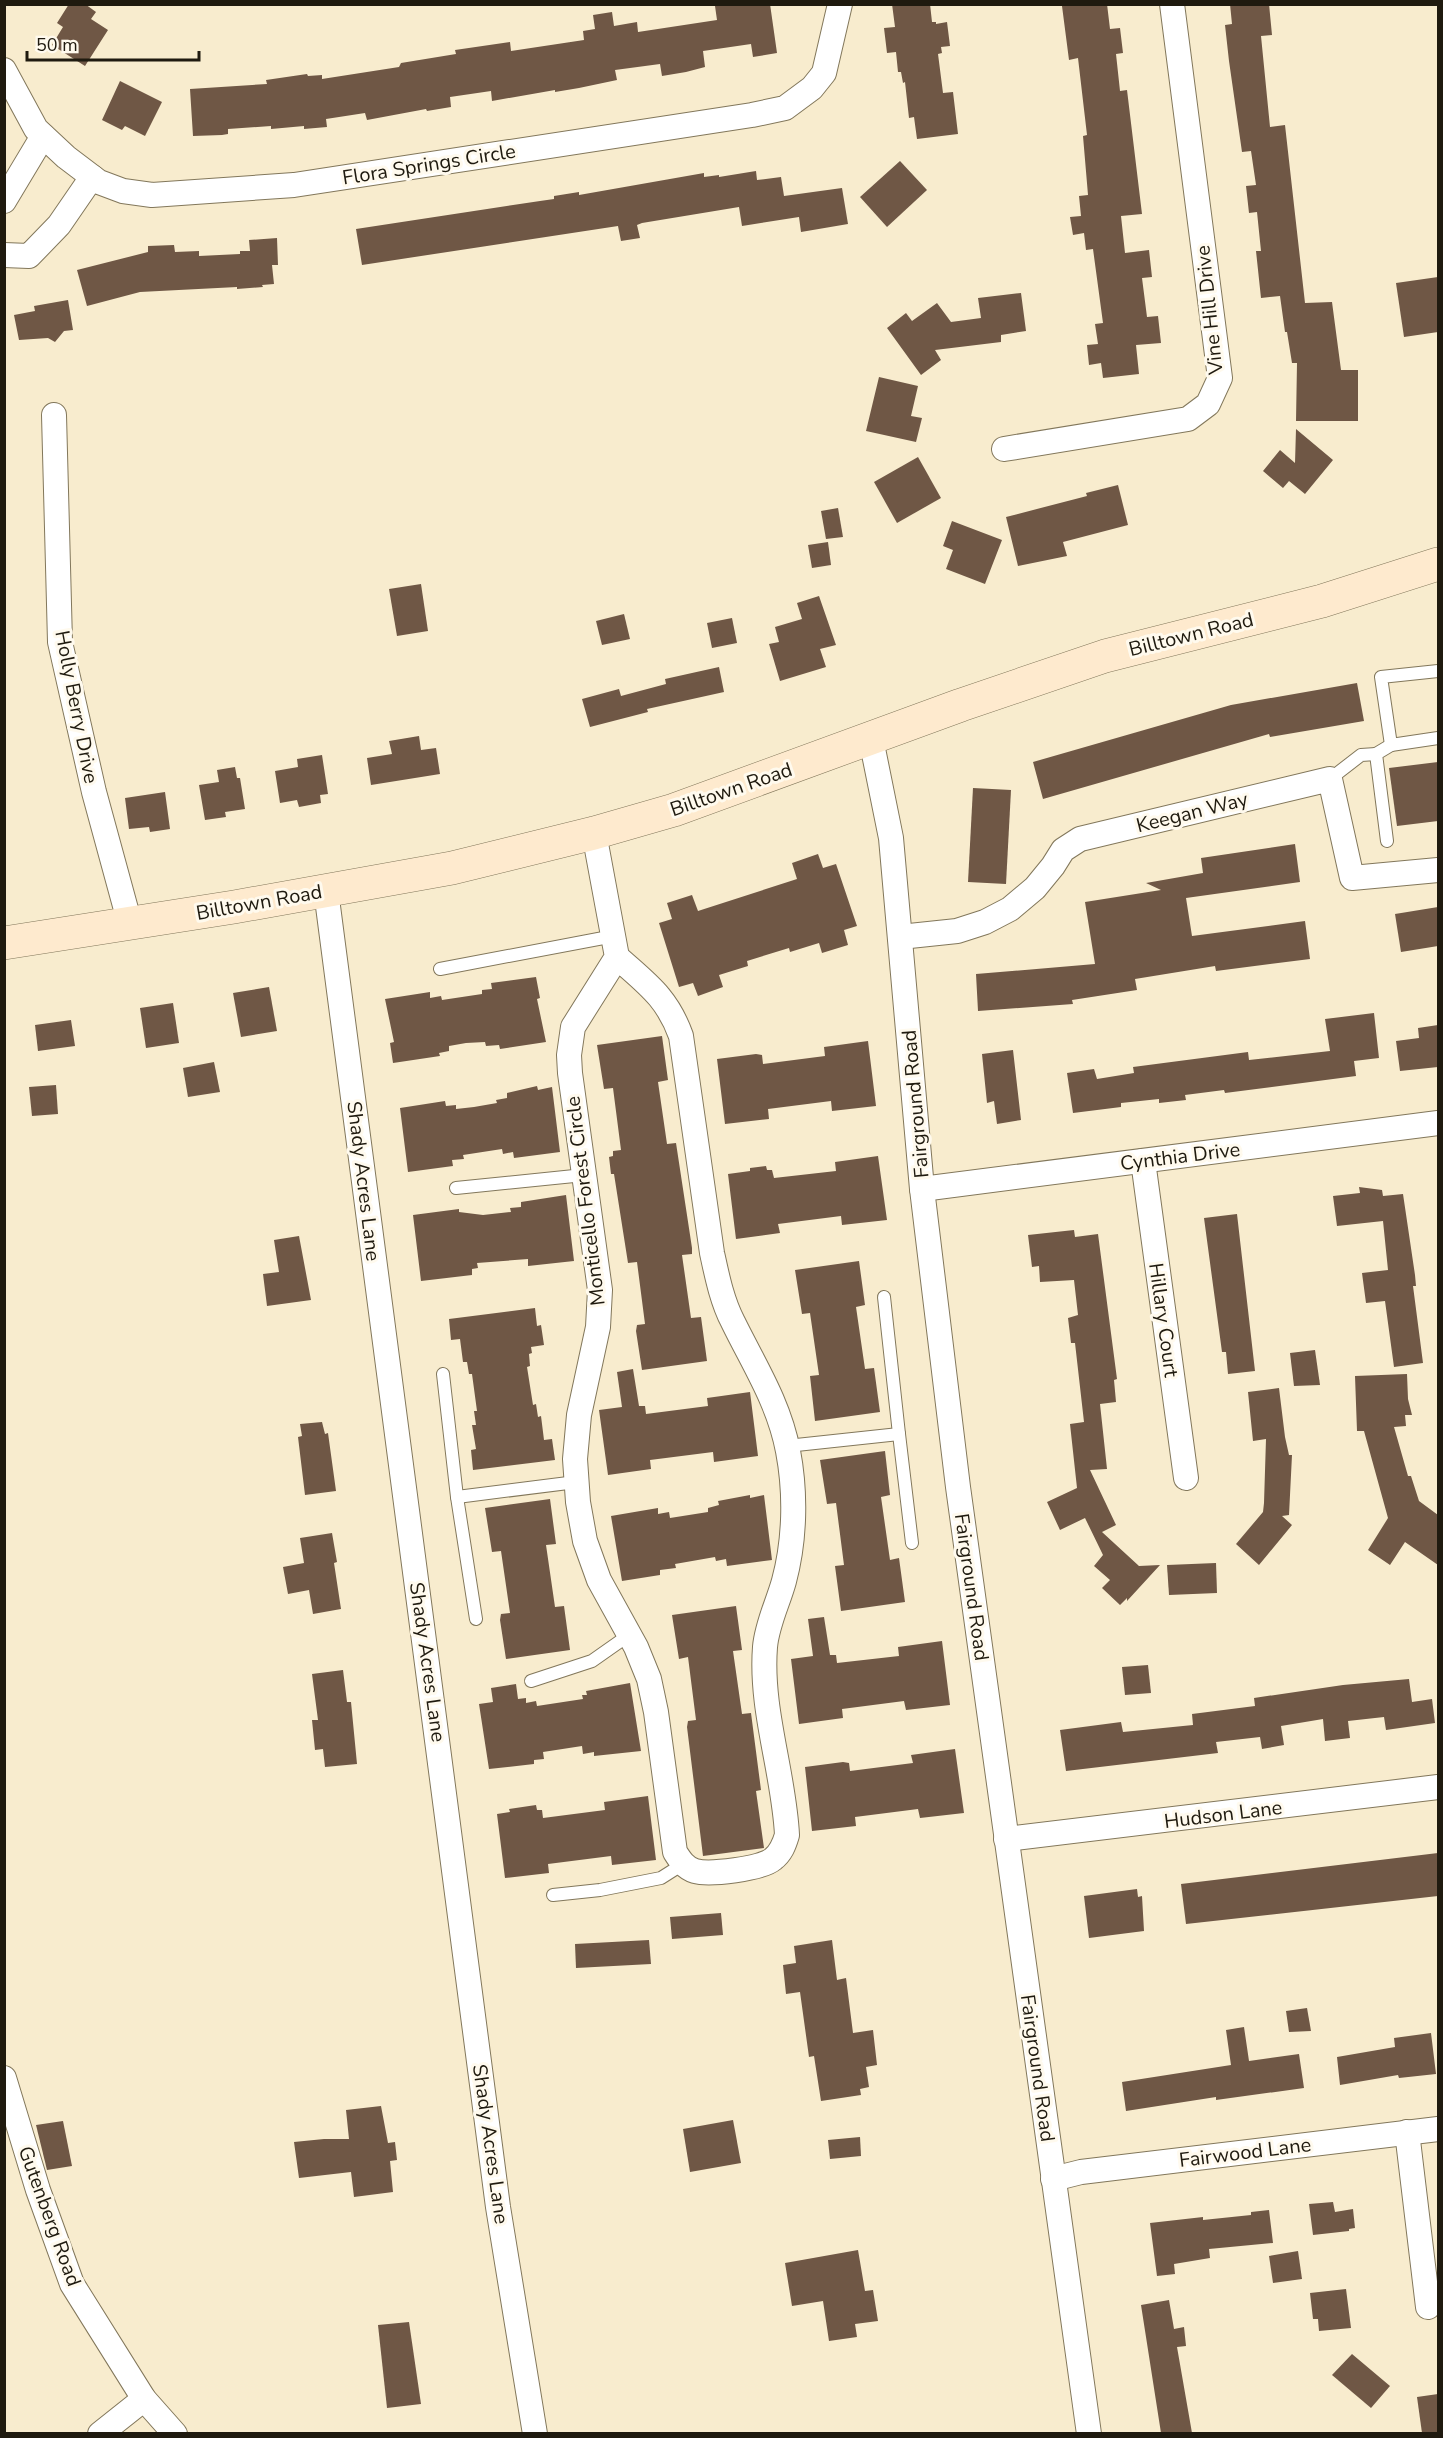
<svg xmlns="http://www.w3.org/2000/svg" width="1443" height="2438" viewBox="0 0 1443 2438" font-family="'Nunito Sans',sans-serif">
	<style>
		.building { fill: #6f5745 }
		.lines { fill: none; stroke-linecap: round; stroke-linejoin: round }
		.service-casing { stroke: #82775b; stroke-width: 14 }
		.minor-casing { stroke: #82775b; stroke-width: 26 }
		.secondary-casing { stroke: #82775b; stroke-width: 34 }
		.service { stroke: #fff; stroke-width: 12 }
		.minor { stroke: #fff; stroke-width: 24 }
		.secondary { stroke: #feeace; stroke-width: 33 }
		.labels { text-anchor: middle; stroke-width: 6; stroke-linejoin: round; paint-order: stroke }
		.street-label { font-size: 20px; fill: #1f1a0f; stroke: #fffaee }
	</style>
	<rect width="100%" height="100%" fill="#f8ecce"/>
	<g class="building">
		<path d="M69,4H85L96,12L91,19L108,30L85,66L52,45L63,27L57,23Z"/>
		<path d="M724,4H770L777,53L753,57L751,44L703,51L705,67L686,72L662,76L660,64L615,70L617,80L579,88L555,92V90L492,101L491,91L450,97L451,107L427,111L426,109L367,120L365,113L326,119L327,127L304,129V126L271,129V126L228,129V134L222,135L193,136L190,89L267,84L266,80L307,74L308,76L322,75V79L399,67L401,63L456,54L455,50L510,42L511,51L584,40L583,31L595,29L593,15L612,12L614,26L637,22L638,32L717,20L715,6Z"/>
		<path d="M892,4H930L932,22H936V24L947,22L950,46L941,47L942,53L938,54L943,93L953,92L958,134L917,139L914,117L909,118L905,82L903,83L901,72H898L896,52L887,53L884,28L895,27Z"/>
		<path d="M1076,4H1107L1110,29L1120,28L1123,53L1116,54L1120,91L1127,90L1142,214L1121,216L1125,253L1149,250L1152,277L1142,278L1147,317L1158,316L1161,343L1136,345L1139,374L1103,378L1101,363L1089,365L1087,345L1098,344L1095,324L1103,323L1093,249L1086,250L1084,233L1073,235L1070,217L1081,216L1079,196L1088,195L1083,136L1087,135L1078,58L1069,60L1062,6Z"/>
		<path d="M1230,4H1269L1272,35L1261,36L1270,127L1285,125L1305,303L1332,302L1341,370H1358V421H1296L1297,363H1292L1287,332H1285L1280,296L1261,298L1256,251H1261L1257,212L1249,213L1246,186L1256,185L1251,151L1242,152L1229,61L1225,25L1232,24Z"/>
		<path d="M120,81L162,102L145,136L125,126L122,130L102,120Z"/>
		<path d="M900,161L927,190L887,227L860,197Z"/>
		<path d="M756,171L757,180L781,177L784,196L842,188L848,224L801,232L799,217L742,226L739,207L642,223L637,225L640,238L621,241L618,226L362,265L356,229L540,201L554,199V196L579,192V195L704,173V177L719,175V177Z"/>
		<path d="M277,238L278,265H272L274,284L262,285L263,287L237,289V287L140,292L87,306L77,270L148,252V246L174,245L175,252L199,251V256L240,254V251H250L249,240Z"/>
		<path d="M1438,277V332L1404,337L1396,283Z"/>
		<path d="M1021,293L1026,331L1001,335V342L935,350L941,360L921,375L887,328L906,313L912,321L937,303L951,322L981,318L978,298Z"/>
		<path d="M68,300L73,330L64,331L55,342L48,338L19,340L14,315L35,311L34,306Z"/>
		<path d="M879,377L918,386L911,416L922,418L916,442L866,431Z"/>
		<path d="M1296,429L1333,460L1305,494L1289,481L1283,488L1263,471L1280,450L1295,463Z"/>
		<path d="M918,457L941,498L897,523L874,482Z"/>
		<path d="M1118,485L1128,525L1063,542L1067,556L1018,566L1006,517L1087,496L1086,493Z"/>
		<path d="M838,508L843,537L826,539L821,511Z"/>
		<path d="M952,521L1002,540L985,584L946,569L953,550L943,546Z"/>
		<path d="M828,542L831,565L812,568L808,545Z"/>
		<path d="M421,584L428,631L397,636L389,589Z"/>
		<path d="M819,596L836,645L820,649L826,667L780,681L769,644L779,642L775,627L802,619L797,603Z"/>
		<path d="M624,614L630,639L602,645L596,621Z"/>
		<path d="M732,618L737,643L712,648L707,623Z"/>
		<path d="M719,667L724,692L647,709L648,712L590,727L582,699L619,689L621,696L666,684L665,679Z"/>
		<path d="M1357,683L1364,721L1270,737L1269,734L1043,799L1033,762L1231,705Z"/>
		<path d="M419,736L421,750L436,748L440,774L371,785L367,758L392,754L389,741Z"/>
		<path d="M322,755L328,794L320,795L321,803L299,807L297,800L280,803L275,771L298,767L297,759Z"/>
		<path d="M1438,762V821L1397,826L1389,768Z"/>
		<path d="M235,767L237,778H240L245,809L225,812L226,817L205,820L199,785L219,782L217,770Z"/>
		<path d="M973,788L1011,790L1006,884L968,882Z"/>
		<path d="M165,792L170,829L150,832L149,827L129,829L125,798Z"/>
		<path d="M1295,844L1300,882L1186,898L1192,936L1305,921L1310,959L1216,971L1215,966L1135,979L1137,990L1072,1000L1073,1004L978,1011L976,974L1095,964L1085,902L1161,890L1146,883L1203,873L1201,858Z"/>
		<path d="M818,854L823,868L836,864L857,926L844,930L848,945L822,953L819,943L790,952L789,948L747,961L748,966L719,975L723,987L698,996L693,983L679,987L659,923L672,919L667,903L692,895L698,911L797,879L792,863Z"/>
		<path d="M1438,907V946L1401,952L1395,914Z"/>
		<path d="M536,977L540,998L537,999L546,1042L500,1049L499,1045L486,1046L485,1042L466,1043L449,1046V1051L439,1053L440,1056L393,1063L390,1043L394,1042L385,999L430,992V998L441,996L442,1000L482,994V990L492,989L491,983Z"/>
		<path d="M269,987L277,1031L241,1037L233,993Z"/>
		<path d="M173,1003L179,1043L146,1048L140,1008Z"/>
		<path d="M1374,1013L1379,1058L1354,1061L1356,1076L1225,1093L1224,1090L1185,1095L1186,1100L1159,1103V1099L1121,1103V1107L1073,1113L1067,1073L1094,1069L1097,1079L1134,1073L1133,1067L1248,1052L1249,1060L1330,1051L1325,1019Z"/>
		<path d="M71,1020L75,1046L38,1051L35,1025Z"/>
		<path d="M1438,1025V1067L1400,1071L1396,1041L1419,1038L1418,1028Z"/>
		<path d="M662,1036L668,1080L658,1082L667,1144L676,1143L692,1248V1254L682,1255L691,1318L701,1317L707,1361L642,1370L636,1331L637,1325L645,1324L637,1262L628,1263L614,1174H611L609,1157L613,1156V1151L621,1150L613,1088L604,1089L597,1045Z"/>
		<path d="M868,1041L876,1106L832,1111L831,1101L768,1109L769,1119L725,1124L717,1059L756,1054L762,1055L763,1064L825,1056L824,1047Z"/>
		<path d="M1013,1050L1021,1120L997,1124L994,1101L987,1103L982,1054Z"/>
		<path d="M214,1062L220,1092L188,1097L183,1068Z"/>
		<path d="M56,1085L58,1114L32,1116L29,1087Z"/>
		<path d="M537,1086L538,1090L552,1087L560,1152L514,1158L513,1152L503,1154L502,1149L463,1155L464,1159L452,1160L453,1166L408,1172L400,1108L445,1101L446,1106L456,1105V1109L474,1107L497,1103L496,1100L507,1098V1093Z"/>
		<path d="M878,1156L887,1220L842,1225L841,1216L778,1224L780,1233L736,1239L728,1174L750,1171V1168L766,1166L767,1170H772L774,1178L836,1171L835,1162Z"/>
		<path d="M1359,1187L1382,1190L1383,1196L1403,1194L1415,1275L1416,1286H1413L1423,1363L1394,1367L1385,1301L1366,1303L1362,1273L1388,1270L1383,1221L1337,1226L1333,1196L1360,1193Z"/>
		<path d="M566,1195L574,1261L528,1266V1259L477,1263L478,1268L472,1269V1275L421,1281L413,1215L459,1209V1212L483,1215L511,1212L510,1208L521,1207V1202Z"/>
		<path d="M1237,1214L1255,1371L1228,1374L1226,1352H1222L1204,1218Z"/>
		<path d="M1074,1230L1075,1237L1098,1234L1117,1379L1114,1380L1116,1402L1100,1404L1107,1469L1090,1470L1116,1525L1102,1532L1139,1566L1160,1565L1127,1601V1598L1120,1605L1102,1588L1110,1580L1094,1566L1103,1555L1085,1518L1060,1530L1047,1502L1077,1488L1070,1424L1084,1422L1075,1343H1071L1068,1318L1078,1315L1074,1280L1040,1282L1039,1266L1032,1267L1028,1235Z"/>
		<path d="M299,1236L311,1300L267,1306L263,1274L279,1272L274,1240Z"/>
		<path d="M859,1261L865,1305L856,1307L865,1369L874,1368L880,1412L815,1421L810,1376L819,1375L810,1313L802,1314L795,1270Z"/>
		<path d="M535,1308L537,1326L541,1325L544,1345L531,1347L532,1353L529,1354L530,1366L527,1367L533,1405L536,1404L538,1417L541,1416L544,1440L552,1439L555,1460L473,1470L471,1450L476,1449L472,1425H476L474,1411H477L472,1374H469L467,1362H463L460,1339L451,1340L449,1319Z"/>
		<path d="M1315,1350L1320,1385L1294,1386L1290,1353Z"/>
		<path d="M633,1369L639,1406H645L646,1414L708,1406L707,1398L750,1392L758,1456L714,1462L713,1452L650,1460L651,1469L608,1475L599,1410L622,1407L617,1372Z"/>
		<path d="M1407,1374L1408,1399L1412,1415H1405L1406,1426L1394,1427L1408,1476H1411L1419,1501L1438,1515V1565L1405,1542L1390,1565L1368,1550L1388,1518L1364,1431H1357L1355,1376Z"/>
		<path d="M1279,1388L1285,1437L1289,1455H1292L1289,1515L1282,1516L1292,1525L1259,1565L1236,1544L1263,1512L1264,1503L1266,1439L1253,1441L1248,1392Z"/>
		<path d="M322,1422L325,1434L328,1433L336,1491L305,1495L298,1437L302,1436L300,1424Z"/>
		<path d="M885,1451L890,1495L881,1497L890,1560L899,1558L905,1602L841,1611L835,1566L844,1565L836,1503L827,1504L820,1460Z"/>
		<path d="M750,1495V1498L764,1495L772,1560L727,1566L726,1559L716,1561L715,1557L675,1564L676,1568L660,1570V1575L622,1581L611,1516L658,1508V1514L669,1512L670,1518L708,1512V1508L719,1505L718,1501Z"/>
		<path d="M550,1499L556,1544L546,1545L555,1607L564,1606L570,1650L506,1659L500,1620L501,1614L510,1613L501,1551L492,1552L485,1508Z"/>
		<path d="M332,1533L337,1562L334,1563L341,1609L313,1614L309,1590L288,1594L283,1567L304,1563L300,1538Z"/>
		<path d="M1216,1563L1217,1593L1169,1595L1167,1565Z"/>
		<path d="M736,1606L742,1650L733,1651L742,1714L751,1713L761,1790L756,1791L764,1848L703,1856L687,1727L688,1721L696,1720L688,1657L679,1659L672,1615Z"/>
		<path d="M824,1617L830,1655H836L837,1663L899,1656L898,1647L942,1641L950,1705L906,1710L904,1701L842,1709L843,1718L799,1724L791,1659L813,1656L808,1619Z"/>
		<path d="M1148,1665L1151,1693L1125,1695L1122,1667Z"/>
		<path d="M343,1670L347,1702H351L357,1764L325,1767L323,1749L315,1750L312,1720H318L312,1674Z"/>
		<path d="M1409,1679L1412,1702L1432,1699L1435,1723L1386,1730L1384,1717L1348,1721L1350,1738L1325,1741L1323,1719L1281,1726L1284,1745L1262,1749L1260,1737L1216,1742L1218,1753L1066,1771L1060,1730L1121,1722L1123,1732L1193,1725L1192,1714L1255,1706L1254,1698L1343,1685Z"/>
		<path d="M630,1683L641,1751L594,1756V1752L583,1754L582,1746L543,1752L544,1759L534,1760V1764L489,1769L479,1704L493,1702L491,1688L516,1684L518,1699L526,1698V1703L536,1701L537,1706L583,1699L582,1695H587L586,1691Z"/>
		<path d="M955,1749L964,1813L920,1818L918,1809L855,1817L856,1826L812,1831L805,1767L843,1762L849,1763L850,1771L913,1763L911,1755Z"/>
		<path d="M648,1796L656,1860L612,1865L611,1856L548,1864L549,1873L505,1878L497,1814L510,1812L509,1809L536,1805L537,1810H542L543,1818L605,1810L604,1802Z"/>
		<path d="M1438,1853V1896L1186,1924L1181,1884Z"/>
		<path d="M1137,1889L1138,1897L1142,1896L1144,1931L1089,1938L1084,1896Z"/>
		<path d="M721,1913L723,1935L672,1939L670,1917Z"/>
		<path d="M649,1940L651,1964L576,1968L575,1944Z"/>
		<path d="M832,1940L837,1980L846,1978L853,2033L873,2030L877,2065L866,2067L869,2087L860,2089L861,2095L821,2101L814,2056L809,2057L800,1992L786,1994L783,1965L796,1963L794,1946Z"/>
		<path d="M1307,2008L1311,2031L1289,2032L1286,2011Z"/>
		<path d="M1244,2027L1249,2061L1299,2054L1304,2088L1216,2100V2097L1126,2111L1122,2082L1231,2065L1226,2030Z"/>
		<path d="M1431,2033L1436,2074L1399,2078L1398,2075L1340,2085L1337,2057L1395,2047L1394,2038Z"/>
		<path d="M381,2106L388,2143L395,2142L397,2160L390,2161L393,2192L354,2197L351,2172L299,2178L294,2142L324,2139H349L346,2110Z"/>
		<path d="M733,2120L741,2163L690,2172L683,2129Z"/>
		<path d="M63,2121L72,2166L47,2170L36,2125Z"/>
		<path d="M860,2137L861,2156L830,2159L828,2140Z"/>
		<path d="M1333,2202L1335,2212L1353,2209L1355,2228L1349,2229V2231L1313,2235L1309,2204Z"/>
		<path d="M1269,2210L1273,2243L1209,2249L1210,2258L1174,2264L1175,2274L1157,2276L1150,2223L1203,2217V2220L1251,2215V2212Z"/>
		<path d="M858,2250L865,2291L873,2290L878,2321L855,2324L857,2337L829,2341L823,2301L792,2306L785,2263Z"/>
		<path d="M1298,2251L1302,2279L1273,2283L1269,2256Z"/>
		<path d="M1346,2289L1351,2328L1319,2331L1318,2319H1313L1310,2293Z"/>
		<path d="M1169,2300L1174,2329L1184,2327L1186,2346L1177,2347L1192,2433H1161L1141,2305Z"/>
		<path d="M409,2322L421,2404L387,2408L378,2325Z"/>
		<path d="M1352,2354L1390,2386L1371,2408L1332,2375Z"/>
		<path d="M1438,2394V2433H1422L1417,2397Z"/>
	</g>
	<g class="lines">
		<g class="service-casing">
			<g id="service">
				<path d="M1438,671L1381,677L1391,745L1438,738"/>
				<path d="M1330,779L1361,755L1376,754"/>
				<path d="M1387,841L1376,754L1391,745"/>
				<path d="M440,969L614,936"/>
				<path d="M456,1188L584,1175"/>
				<path d="M443,1374L457,1497L476,1619"/>
				<path d="M899,1434L912,1543"/>
				<path d="M787,1446L899,1434L884,1297"/>
				<path d="M457,1497L576,1482"/>
				<path d="M531,1681L592,1661L629,1635"/>
				<path d="M553,1895L600,1890L661,1878L683,1864"/>
			</g>
		</g>
		<g class="minor-casing">
			<g id="minor">
				<path d="M4,70L36,129L66,157L99,182L123,191L152,195L294,185L752,115L785,108L812,88L824,73L840,4"/>
				<path d="M4,201L43,136"/>
				<path d="M4,255L29,256L59,225L92,177"/>
				<path d="M54,415L60,642L94,792L130,924"/>
				<path d="M1004,449L1188,419L1208,404L1220,378L1172,4"/>
				<path d="M871,739L891,838L922,1189L958,1487L1089,2434"/>
				<path d="M594,833L617,957L573,1027L569,1055L570,1073L600,1290L598,1327L579,1415L575,1459L578,1502L585,1541L599,1580L636,1647L649,1679L656,1712L675,1852C680,1860 685,1868 695,1871C709,1875 762,1869 773,1859C781,1853 784,1845 787,1835C784,1773 760,1710 765,1647C767,1624 778,1603 784,1581C795,1540 796,1493 788,1451C779,1403 754,1365 733,1322C722,1301 717,1276 712,1253L681,1036C667,997 647,984 617,957"/>
				<path d="M326,891L498,2207L535,2434"/>
				<path d="M900,937L957,931L985,922L1010,909L1035,888L1053,866L1063,850L1080,839L1330,779L1352,878L1438,870"/>
				<path d="M1143,1161L1186,1478"/>
				<path d="M922,1189L1438,1123"/>
				<path d="M1006,1839L1438,1787"/>
				<path d="M4,2078L38,2190L72,2284L144,2399L175,2434"/>
				<path d="M1407,2132L1428,2307"/>
				<path d="M1053,2179L1081,2172L1438,2129"/>
				<path d="M100,2434L144,2399"/>
			</g>
		</g>
		<g class="secondary-casing">
			<path id="secondary" d="M4,943L234,907L452,868L594,833L674,810L961,705L1105,656L1322,601L1438,564"/>
		</g>
		<use href="#service" class="service"/>
		<use href="#minor" class="minor"/>
		<use href="#secondary" class="secondary"/>
	</g>
	<g class="labels">
		<g class="street-label">
			<text transform="translate(429 164) rotate(-9)" y="7">Flora Springs Circle</text>
			<text transform="translate(1209 310) rotate(-96)" y="7">Vine Hill Drive</text>
			<text transform="translate(1191 634) rotate(-14)" y="7">Billtown Road</text>
			<text transform="translate(77 707) rotate(79)" y="7">Holly Berry Drive</text>
			<text transform="translate(731 789) rotate(-19)" y="7">Billtown Road</text>
			<text transform="translate(1192 812) rotate(-14)" y="7">Keegan Way</text>
			<text transform="translate(259 902) rotate(-10)" y="7">Billtown Road</text>
			<text transform="translate(915 1104) rotate(-95)" y="7">Fairground Road</text>
			<text transform="translate(1180 1156) rotate(-7)" y="7">Cynthia Drive</text>
			<text transform="translate(364 1181) rotate(83)" y="7">Shady Acres Lane</text>
			<text transform="translate(585 1201) rotate(-97)" y="7">Monticello Forest Circle</text>
			<text transform="translate(1164 1320) rotate(82)" y="7">Hillary Court</text>
			<text transform="translate(972 1587) rotate(82)" y="7">Fairground Road</text>
			<text transform="translate(428 1662) rotate(82)" y="7">Shady Acres Lane</text>
			<text transform="translate(1223 1814) rotate(-7)" y="7">Hudson Lane</text>
			<text transform="translate(1038 2068) rotate(82)" y="7">Fairground Road</text>
			<text transform="translate(491 2144) rotate(82)" y="7">Shady Acres Lane</text>
			<text transform="translate(1245 2152) rotate(-7)" y="7">Fairwood Lane</text>
			<text transform="translate(50 2216) rotate(70)" y="7">Gutenberg Road</text>
		</g>
	</g>
	<rect width="1443" height="2438" fill="none" stroke="#1f1a0f" stroke-width="12"/>
	<path d="M27 51v9h172v-9" fill="none" stroke="#1f1a0f" stroke-width="3"/>
	<text x="36" y="51" font-size="18" fill="#1f1a0f" stroke="#fffaee" stroke-width="4.5" paint-order="stroke">50 m</text>
</svg>
